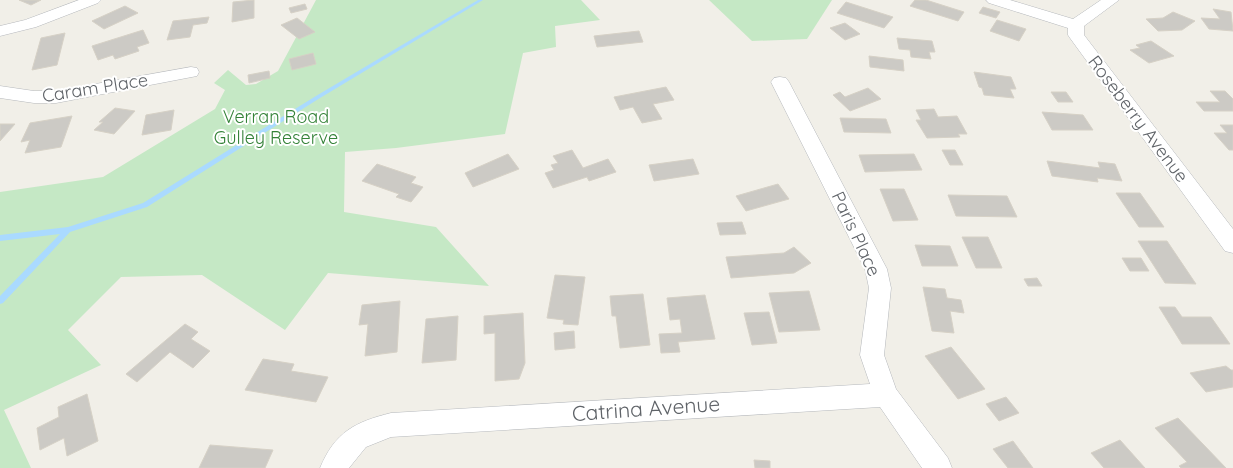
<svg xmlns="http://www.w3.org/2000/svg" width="1233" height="468" viewBox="0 0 1233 468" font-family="Quicksand,sans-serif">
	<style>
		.green { fill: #c5e8c5 }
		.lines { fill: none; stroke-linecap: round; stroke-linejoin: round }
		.stream { fill: #aadaff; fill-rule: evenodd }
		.building { fill: #cccac5; stroke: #d6d1c6 }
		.minor-casing { stroke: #b5b8bc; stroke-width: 1 }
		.minor { fill: #fff; fill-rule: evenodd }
		.labels { text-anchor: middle; stroke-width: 4; stroke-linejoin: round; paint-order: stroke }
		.street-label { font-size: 18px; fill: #5f6368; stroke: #fff }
		.park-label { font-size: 18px; fill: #348238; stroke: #fff }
		.near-street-label { font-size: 21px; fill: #5f6368; stroke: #fff }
	</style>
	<rect width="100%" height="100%" fill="#f1efe8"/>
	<g class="green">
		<path d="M316,0H581L600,20L555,26L556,47L523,53L505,134L396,148L345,152L344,212L436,227L489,286L328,273L285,330L202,275L121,277L68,330L101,365L4,410L31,468H0V192L103,177L215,109L225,90L214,83L228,70L246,85L256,84L278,71Z"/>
		<path d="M709,0H832L807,39L752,41Z"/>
	</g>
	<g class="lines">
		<path class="stream" d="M478,0H483L320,98L147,207L70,232L3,303L0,304V296L60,234L0,241V235L68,227L143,203L316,96Z"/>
	</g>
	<g class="building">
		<path d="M19,0H41L31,5Z"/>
		<path d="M254,0V18L232,22L233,2Z"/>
		<path d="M915,0H926L964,12L958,21L910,6Z"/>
		<path d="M846,2L893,17L884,28L837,13Z"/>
		<path d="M305,4L307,9L291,13L289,8Z"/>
		<path d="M125,6L138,13L104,29L92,21Z"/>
		<path d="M983,7L1000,12L996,18L979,13Z"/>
		<path d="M1213,9L1231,12L1233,31L1209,29L1201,18L1220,19Z"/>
		<path d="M1173,12L1195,21L1182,30L1158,31L1146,19L1163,18Z"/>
		<path d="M209,17L207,23L193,25L190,37L167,40L173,21Z"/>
		<path d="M297,18L315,32L299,39L281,25Z"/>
		<path d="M997,20L1026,29L1019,41L990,31Z"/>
		<path d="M845,23L860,34L845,40L830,28Z"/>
		<path d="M143,30L149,43L137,47L139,51L115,59L113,55L98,60L92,46Z"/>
		<path d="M639,31L643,42L597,47L594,36Z"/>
		<path d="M65,33L57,65L32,70L41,38Z"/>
		<path d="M897,38L932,41L935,52H929L931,59L911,57L910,50L899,49Z"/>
		<path d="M1151,41L1174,56L1149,63L1130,50L1140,48L1136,45Z"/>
		<path d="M313,53L316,64L292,70L289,59Z"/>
		<path d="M869,56L903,60L904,71L870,67Z"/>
		<path d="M269,71L270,78L249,83L248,75Z"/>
		<path d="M974,72L1011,77L1016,89H1010L1014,98L984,95L982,88L979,87Z"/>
		<path d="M666,87L674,100L653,104L662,119L642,123L633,107L620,110L614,97Z"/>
		<path d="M868,88L881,99L850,111L833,95L840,92L845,97Z"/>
		<path d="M1210,91H1225L1233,99V111H1204L1196,102H1220Z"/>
		<path d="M1051,92H1066L1073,102H1058Z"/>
		<path d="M115,108L135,111L114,134L94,130L103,122H99Z"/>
		<path d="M934,109L938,117L957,116L967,134H958L960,137L927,138L916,120H921L916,110Z"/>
		<path d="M174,110L171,130L142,135L146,115Z"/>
		<path d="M1042,112L1083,115L1093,130H1052Z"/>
		<path d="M72,116L61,147L25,153L30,140L21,142L30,123Z"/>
		<path d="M840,118L886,119L891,133L844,132Z"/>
		<path d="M0,124H15L0,141Z"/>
		<path d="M1220,125H1233V150H1229L1214,133H1227Z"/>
		<path d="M572,150L583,168L608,159L616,172L589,181L587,177L553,188L545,173L554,170L551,165L558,163L553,156Z"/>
		<path d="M942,150H955L963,165H950Z"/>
		<path d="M508,154L519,169L473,187L465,173Z"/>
		<path d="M914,154L922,170L865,172L859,155Z"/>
		<path d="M693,159L699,174L654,181L649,165Z"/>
		<path d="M1047,161L1100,168L1098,162L1115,164L1122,181L1097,178L1098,182L1052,176Z"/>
		<path d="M377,164L416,177L411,183L423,187L411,202L396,197L399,194L362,181Z"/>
		<path d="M778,184L789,199L746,211L736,196Z"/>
		<path d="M880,189H904L918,220L893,221Z"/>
		<path d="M1116,193H1140L1164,227H1139Z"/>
		<path d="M948,195L1007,196L1017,217L956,216Z"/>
		<path d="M742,222L746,234L720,235L717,223Z"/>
		<path d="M962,237H988L1002,268H976Z"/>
		<path d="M1138,241H1167L1196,284L1165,283Z"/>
		<path d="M915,245L950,246L958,266H922Z"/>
		<path d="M794,247L811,263L794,273L731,278L726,257L784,253Z"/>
		<path d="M1122,258H1141L1149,271H1130Z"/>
		<path d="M555,275L585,277L578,325L563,324L564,320L547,318Z"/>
		<path d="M1037,278L1042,286H1028L1024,279Z"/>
		<path d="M923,287L945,289L947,298L961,300L964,313L950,311L954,333L932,331Z"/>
		<path d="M809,291L820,330L779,332L769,293Z"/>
		<path d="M643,294L650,345L620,348L616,316H612L610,296Z"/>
		<path d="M705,295L715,339L678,342L680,352L661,353L659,334L682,333L680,319L670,320L667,298Z"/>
		<path d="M400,301L397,352L365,356L368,324L359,325L362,305Z"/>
		<path d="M1159,307H1175L1182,317H1211L1230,344H1182Z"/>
		<path d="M769,312L777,343L752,345L744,313Z"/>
		<path d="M523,313L525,363L519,379L495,381V333L484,334V316Z"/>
		<path d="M458,316L456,360L422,363L426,319Z"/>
		<path d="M185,324L198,332L191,339L210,351L193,368L170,352L137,382L126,374Z"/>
		<path d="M574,331L575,348L555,350L554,333Z"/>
		<path d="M951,347L985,389L958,399L925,356Z"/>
		<path d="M263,359L294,364L291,371L328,377L316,402L245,390Z"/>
		<path d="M1226,366L1231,370H1233V387L1206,392L1190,373Z"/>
		<path d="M87,394L98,441L67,456L64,438L40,450L37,428L59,417L58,407Z"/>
		<path d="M1006,397L1019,413L999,421L986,404Z"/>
		<path d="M1178,418L1226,468H1181L1179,466L1187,462L1155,428Z"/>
		<path d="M1120,440L1145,468H1104L1091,453Z"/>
		<path d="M1013,441L1033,468H1008L993,449Z"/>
		<path d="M210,445L273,450L265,468H199Z"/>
		<path d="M754,460L770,461V468H755Z"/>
	</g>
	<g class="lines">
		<g class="minor-casing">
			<g id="minor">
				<path d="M79,0H101L98,3L36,27L0,36V26L25,20Z"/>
				<path d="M986,0H1010L1073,19L1101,0H1119L1084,26V35L1233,229V253L1225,251L1070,38L1068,35V28L989,3Z"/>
				<path d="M191,67L197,68L199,72L197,76L56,103H34L0,98V86L34,91H56Z"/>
				<path d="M780,77L786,78L789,82L887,269L891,288L884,355L896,389L948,458L952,468H922L880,407L391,437L366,447L349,468H320C335,432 355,422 391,413L870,384L860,355L869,288L865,269L771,82L774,78Z"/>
			</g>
		</g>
		<use href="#minor" class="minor"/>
	</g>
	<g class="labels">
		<g class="street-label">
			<text transform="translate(95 88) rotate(-9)" y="6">Caram Place</text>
			<text transform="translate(1138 119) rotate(53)" y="6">Roseberry Avenue</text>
			<text transform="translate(856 234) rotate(65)" y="6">Paris Place</text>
		</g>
		<g class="park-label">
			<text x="276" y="123">Verran Road<tspan x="276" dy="21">Gulley Reserve</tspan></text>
		</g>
		<g class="near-street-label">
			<text transform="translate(646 409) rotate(-4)" y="7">Catrina Avenue</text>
		</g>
	</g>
</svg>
